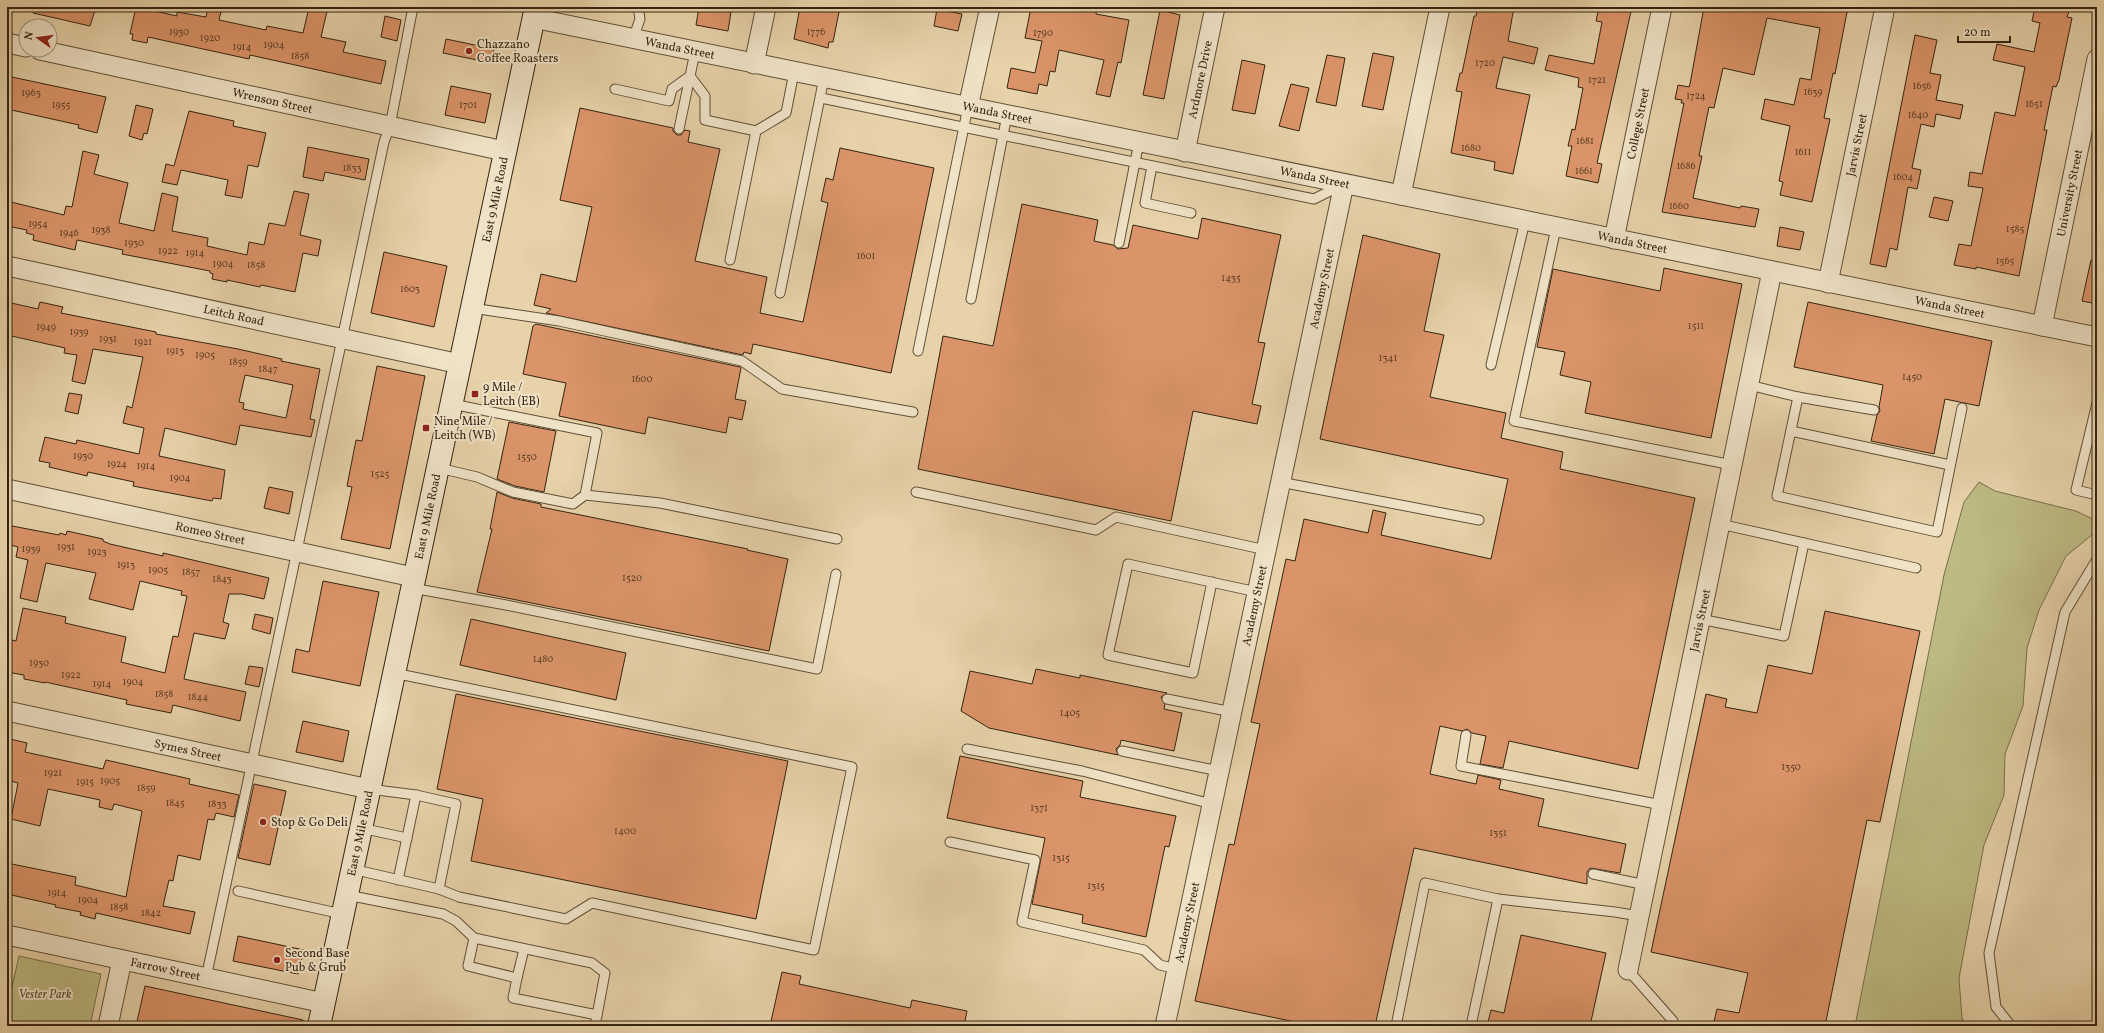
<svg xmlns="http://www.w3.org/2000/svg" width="2104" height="1033" viewBox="0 0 2104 1033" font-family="Vollkorn,serif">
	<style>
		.green { fill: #bdba83; stroke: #786f4a }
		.building { fill: #db9469; stroke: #342411; fill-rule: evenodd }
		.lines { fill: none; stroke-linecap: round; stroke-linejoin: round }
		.service-casing { stroke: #615037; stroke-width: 11 }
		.minor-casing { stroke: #615037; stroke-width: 21 }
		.secondary-casing { stroke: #342411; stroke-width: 24 }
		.service { stroke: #efe2c7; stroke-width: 9 }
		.minor { stroke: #efe2c7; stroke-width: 19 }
		.secondary { stroke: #efe2c7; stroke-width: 22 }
		.poi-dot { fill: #8f2418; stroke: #efe2c7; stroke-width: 1.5 }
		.labels { text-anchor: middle; stroke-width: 4; stroke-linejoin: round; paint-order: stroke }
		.number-label { font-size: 10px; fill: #5e4027 }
		.poi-label { font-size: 12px; fill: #342411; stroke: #efe2c7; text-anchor: start }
		.street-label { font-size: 12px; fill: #342411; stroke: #efe2c7 }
		.park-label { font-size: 12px; font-style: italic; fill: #564a2e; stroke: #efe2c7 }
	</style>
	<rect width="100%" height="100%" fill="#e7d2a9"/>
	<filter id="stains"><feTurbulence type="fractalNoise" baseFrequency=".005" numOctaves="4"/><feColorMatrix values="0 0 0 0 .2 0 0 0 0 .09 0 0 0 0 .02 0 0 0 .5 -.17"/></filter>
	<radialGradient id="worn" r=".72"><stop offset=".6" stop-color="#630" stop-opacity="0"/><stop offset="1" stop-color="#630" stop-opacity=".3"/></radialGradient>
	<g class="green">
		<path d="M1979,482L1995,491L2076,511L2097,521V531L2066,556L2039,610L2027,648L2023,706L2005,754L2004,795L1984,845L1959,978L1962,1018L1966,1026H1855L1944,575L1964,502Z"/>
		<path d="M19,956L101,974L90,1026H7V1009Z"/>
	</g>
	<g class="building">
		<path d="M34,7H96L90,26L33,13Z"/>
		<path d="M136,7L177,16V12L206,17L208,7H222L219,20L266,30L267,26L303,33L309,7H328L321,37L346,42L343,52L386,61L381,84L250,55L249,59L148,37L147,43L132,40L133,34H130Z"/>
		<path d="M699,7L731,12L728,31L696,25Z"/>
		<path d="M800,7H840L833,42H829L828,48L794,39Z"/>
		<path d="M1031,7H1097L1096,14L1129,20L1121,63L1118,62L1110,97L1096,94L1104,60L1059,50L1055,72L1050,71L1047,86L1039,84L1037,94L1007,88L1011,68L1035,73L1042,41L1025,38Z"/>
		<path d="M1485,7H1514L1508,41L1538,48L1534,64L1503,57L1496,88L1530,95L1513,174L1494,170L1495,162L1451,153L1462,92L1456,91L1460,73H1462L1474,16H1476L1477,10L1485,12Z"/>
		<path d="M1599,7H1632L1597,163L1602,164L1598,183L1566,176L1572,146H1568L1572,129L1575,130L1583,88L1578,87L1579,78L1545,70L1549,55L1594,64L1602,22L1596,21Z"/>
		<path d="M1704,7H1797L1823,12L1824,7H1848L1835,74L1833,73L1824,118L1830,119L1812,202L1780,195L1783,182L1779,181L1790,126L1761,119L1765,99L1794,105L1800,78L1811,80L1820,28L1767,18L1754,75L1723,68L1714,108L1709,107L1699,156H1702L1693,198L1740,208L1741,206L1759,209L1755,227L1662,212L1684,103H1681L1682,100L1675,99L1678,85L1689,87L1690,84Z"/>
		<path d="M2035,7H2048L2069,11L2067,17L2072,18L2059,80L2056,87L2053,86L2044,130H2047L2019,276L1976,267V269L1954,265L1959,244L1971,246L1983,188L1968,186L1970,172L1982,174L1995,112L2015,116L2025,67L1993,60L1997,44L2034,52L2040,23L2032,21Z"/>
		<path d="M937,9L962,14L958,31L934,26Z"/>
		<path d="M1160,10L1180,15L1164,99L1143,95Z"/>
		<path d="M385,16L401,20L397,41L381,37Z"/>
		<path d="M1915,35L1937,40L1930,73L1941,75L1936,100L1963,105L1960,119L1936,114L1934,127L1921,124L1912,168L1921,170L1917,189L1908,187L1897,250L1890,248L1886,267L1870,264Z"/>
		<path d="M446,39L494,49L492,63L443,53Z"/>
		<path d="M1373,53L1394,57L1383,110L1362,106Z"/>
		<path d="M1327,55L1345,58L1336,106L1316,102Z"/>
		<path d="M1242,60L1265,65L1255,114L1232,110Z"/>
		<path d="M7,76L106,97L97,133L78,128L79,125L7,109Z"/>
		<path d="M1291,84L1309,88L1299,131L1279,126Z"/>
		<path d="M451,86L491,94L485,123L445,115Z"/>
		<path d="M136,105L153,109L147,134L144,133L142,140L129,136Z"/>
		<path d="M580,108L673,128V131L677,135H681L685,130L690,131L688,142L720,149L695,261L767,277L760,313L803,322L828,203L821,201L826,178L833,180L840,148L934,168L891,373L753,344L751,354L744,352L743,355L546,313L551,309L534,305L541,274L576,282L592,207L560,200Z"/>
		<path d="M189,111L234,121L233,126L266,133L258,167L248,165L242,198L225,195L228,180L181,170L177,185L162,182L166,164L174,166Z"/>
		<path d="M308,147L369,159L365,180L325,172L323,181L303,177Z"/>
		<path d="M83,151L99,155L94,174L128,183L119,223L154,231L162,193L178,197L172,231L208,238L207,246L247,255L249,242L264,245L269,223L285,226L294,191L309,194L300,235L321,240L318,256L303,253L295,292L261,285L260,287L227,280V282L212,279L213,274L210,273V271L122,254L123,250L77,240L75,250L33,240L34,235L26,233L27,230L7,226V201L64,215L66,206L72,207Z"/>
		<path d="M1934,197L1953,201L1948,221L1929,217Z"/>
		<path d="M1022,204L1098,220L1094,241L1113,245L1118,249L1128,248L1133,225L1198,239L1202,218L1281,235L1258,342L1265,343L1252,404L1261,406L1257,424L1193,411L1171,521L918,469L943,336L993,346Z"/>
		<path d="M1780,227L1804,232L1800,250L1777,246Z"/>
		<path d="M1363,235L1440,254L1424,331L1444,335L1430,397L1506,413L1501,438L1563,452L1560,469L1695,498L1638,769L1509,741L1503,768L1480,764L1486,736L1472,733L1467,729L1462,731L1440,726L1430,774L1476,784L1478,775L1501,780L1499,789L1544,799L1538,826L1626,844L1620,873L1590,868L1587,872V884L1414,848L1375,1026H1314L1195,1001L1229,844L1234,845L1260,724L1251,722L1286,559L1295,561L1304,519L1368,533L1373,510L1386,513L1381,535L1491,559L1508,479L1320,439Z"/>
		<path d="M384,252L447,266L434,327L371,313Z"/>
		<path d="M2091,260H2097V304L2082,301Z"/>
		<path d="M1664,268L1742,284L1711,438L1585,413L1591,382L1560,375L1565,352L1537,347L1553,269L1660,291Z"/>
		<path d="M7,302L38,309L40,302L63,307L61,313L156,332V334L238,349L282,359L281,361L320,369L310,419L315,420L311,437L240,425L236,445L165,428L159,456L225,470L221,499L213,498L212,501L133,486L134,482L88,472L87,476L49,467L50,463L39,461L45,437L76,444L77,440L139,454L144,428L123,423L127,406L132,408L143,357L93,349L85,384L72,381L77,355L64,353L65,348L7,335ZM245,375L293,385L286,418L243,409L244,403L239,402Z"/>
		<path d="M1808,302L1992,341L1979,406L1945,399L1934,454L1871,441L1877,415L1880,411L1879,407L1883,385L1794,367Z"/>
		<path d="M536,324L740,367L741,368L735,399L746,401L742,420L729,417L726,433L648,417L645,434L559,416L566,383L523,374L533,326Z"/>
		<path d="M377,366L425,376L390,549L341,539L352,487L347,486L356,440L362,441Z"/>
		<path d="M69,393L82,395L78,414L65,411Z"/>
		<path d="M509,422L556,431L544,492L515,486L497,479Z"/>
		<path d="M269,487L293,492L289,514L264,508Z"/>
		<path d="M497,492L512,498L541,504V507L748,549L747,550L788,559L769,651L477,592L492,529H490Z"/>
		<path d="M7,525L59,535L60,533L66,535L67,531L103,539V541L110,544L163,556V553L269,578L264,599L242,594H229L223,622L229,624L225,639L194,633L184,679L246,692L240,721L173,705L171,713L126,704L127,700L45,682V683L24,679V675L7,672V639L16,641L23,608L66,617L65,623L126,637L121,662L165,673L173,636L178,637L187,596L181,595L182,591L140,581L133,610L89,599L96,573L46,563L37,602L20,598L28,560L16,557L18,547L7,544Z"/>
		<path d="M323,581L379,592L360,686L292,672L296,649L309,652Z"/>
		<path d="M1825,611L1920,631L1880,822L1867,820L1825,1026H1713L1717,1009L1739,1013L1748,973L1651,952L1706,694L1727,699L1725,707L1757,713L1768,665L1812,674Z"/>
		<path d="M255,614L273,618L270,634L252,629Z"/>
		<path d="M471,619L626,653L616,700L460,665Z"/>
		<path d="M249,666L263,668L259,687L245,684Z"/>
		<path d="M1036,669L1080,678V675L1167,693L1161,697L1165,704L1164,709L1182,713L1174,751L1121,740L1120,745L1116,749L1118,755L989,728L961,711L970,671L1032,684Z"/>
		<path d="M456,694L788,761L756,919L471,861L483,799L437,789Z"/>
		<path d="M303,721L349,731L343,762L296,752Z"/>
		<path d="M10,739L27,743L25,752L103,769L106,760L190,779L189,784L239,795L234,817L216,813L214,820L208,819L200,860L178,855L173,881L169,880L163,906L195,912L190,934L96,913L95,919L80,915L81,912L55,907L56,905L7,894V863L76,877L75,885L126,897L142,811L114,804L112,810L99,807L100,800L48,789L40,826L11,819L18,783L7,780V753Z"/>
		<path d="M960,756L1083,781L1080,797L1176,816L1169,847L1165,846L1146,937L1082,923L1083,915L1032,904L1045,838L947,818Z"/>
		<path d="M254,784L286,791L270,865L238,858Z"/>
		<path d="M1521,935L1606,953L1590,1026H1487L1491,1010L1504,1013Z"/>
		<path d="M238,936L304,950L298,974L233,961Z"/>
		<path d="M782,972L801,976L799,984L910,1008L912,1000L967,1011L964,1026H770Z"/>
		<path d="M145,986L303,1020L302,1026H136Z"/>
	</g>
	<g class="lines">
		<g class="service-casing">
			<g id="service">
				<path d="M633,39L640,19L638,7"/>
				<path d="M615,89L669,101L672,89L690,76L705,96V120L756,131"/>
				<path d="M821,98L1314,199L1342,185"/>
				<path d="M679,129L695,52"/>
				<path d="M1152,166L1145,203L1191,213"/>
				<path d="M1556,228L1514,421L1732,465"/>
				<path d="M1119,243L1139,142"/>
				<path d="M730,260L756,131L786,113L794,72"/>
				<path d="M780,293L824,78"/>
				<path d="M971,299L1007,115"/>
				<path d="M472,308L559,321L742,361L782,389L913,412"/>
				<path d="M918,351L968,107"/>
				<path d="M1491,365L1525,221"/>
				<path d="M1749,385L1798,397L1874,410"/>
				<path d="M1798,397L1777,496L1937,532L1962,408"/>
				<path d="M2097,403L2076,490L2097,495"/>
				<path d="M452,404L597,433L585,495"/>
				<path d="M1791,431L1950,465"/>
				<path d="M439,468L477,477L513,492L573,504L585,495L660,503L837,539"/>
				<path d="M1280,482L1479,520"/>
				<path d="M916,492L1096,530L1116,517L1266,550"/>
				<path d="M1720,524L1916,568"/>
				<path d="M1212,582L1193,673L1108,655L1128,564L1257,592"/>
				<path d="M412,588L506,605L817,669L836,574"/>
				<path d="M1700,619L1784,636L1804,543"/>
				<path d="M1167,699L1232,712"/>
				<path d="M1466,735L1461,766L1662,805"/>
				<path d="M967,749L1082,771L1212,804"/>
				<path d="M1122,751L1219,771"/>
				<path d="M369,789L416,795L456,804L439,889"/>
				<path d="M361,828L407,838"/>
				<path d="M950,842L1035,860L1022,922L1144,950L1160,965L1177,969"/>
				<path d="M352,869L439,889L459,897L566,919L592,903L814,950L852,767L394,673"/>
				<path d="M1593,874L1646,885"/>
				<path d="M398,880L416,795"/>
				<path d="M238,891L342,914"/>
				<path d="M347,895L443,914L456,921L474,938L592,963L605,973L595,1026"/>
				<path d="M474,938L468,966L517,978L513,998L597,1015"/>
				<path d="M1628,970L1673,1021L1672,1026"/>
				<path d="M206,978L384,142L390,126L413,7"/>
				<path d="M517,978L524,949"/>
				<path d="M1396,1026L1425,883L1498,899L1615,912L1639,916"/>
				<path d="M1471,1026L1498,899"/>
				<path d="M2011,1026L1996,1007L1989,953L2065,612L2097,559"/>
			</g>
		</g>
		<g class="minor-casing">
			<g id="minor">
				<path id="s1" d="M533,18L2097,337"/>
				<path d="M7,43L26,47"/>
				<path id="s2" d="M40,50L504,151"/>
				<path d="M754,64L766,7"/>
				<path d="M968,107L990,7"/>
				<path id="s3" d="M1185,152L1215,7"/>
				<path d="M1401,195L1440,7"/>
				<path id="s4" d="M1614,239L1662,7"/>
				<path id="s5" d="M7,266L460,364"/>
				<path id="s6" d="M1828,283L1885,7"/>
				<path id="s7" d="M2042,326L2097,59"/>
				<path id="s8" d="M7,489L413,577"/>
				<path id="s9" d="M7,711L369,789"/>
				<path id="s10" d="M7,935L324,1003"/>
				<path id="s11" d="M1628,970L1772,271"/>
				<path d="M108,1026L122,960"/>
				<path id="s12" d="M1165,1026L1344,184"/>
			</g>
		</g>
		<g class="secondary-casing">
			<g id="secondary">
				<path id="s13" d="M319,1026L536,7"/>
			</g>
		</g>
		<use href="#service" class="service"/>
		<use href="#minor" class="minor"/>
		<use href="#secondary" class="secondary"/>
	</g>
	<g class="poi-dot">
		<circle cx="469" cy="51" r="4"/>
		<rect x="471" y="390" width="8" height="8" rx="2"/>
		<rect x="422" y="424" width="8" height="8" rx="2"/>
		<circle cx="263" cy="822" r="4"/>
		<circle cx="277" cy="960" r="4"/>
	</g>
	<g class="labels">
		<g class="number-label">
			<text x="179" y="35">1930</text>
			<text x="816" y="35">1776</text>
			<text x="1043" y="36">1790</text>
			<text x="210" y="41">1920</text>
			<text x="274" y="48">1904</text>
			<text x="242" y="50">1914</text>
			<text x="300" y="59">1858</text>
			<text x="1485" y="66">1720</text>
			<text x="1597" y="83">1721</text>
			<text x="1922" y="89">1656</text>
			<text x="1813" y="95">1639</text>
			<text x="31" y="96">1963</text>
			<text x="1696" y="99">1724</text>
			<text x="2034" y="107">1651</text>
			<text x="61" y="108">1955</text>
			<text x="468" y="108">1701</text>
			<text x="1918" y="118">1640</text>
			<text x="1585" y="144">1681</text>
			<text x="1471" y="151">1680</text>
			<text x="1803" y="155">1611</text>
			<text x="1686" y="169">1686</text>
			<text x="352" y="171">1833</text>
			<text x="1584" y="174">1661</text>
			<text x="1903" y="180">1604</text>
			<text x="1679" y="209">1660</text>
			<text x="38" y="227">1954</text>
			<text x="2015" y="232">1585</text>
			<text x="101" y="233">1938</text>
			<text x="69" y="236">1946</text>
			<text x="134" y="246">1930</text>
			<text x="168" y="254">1922</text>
			<text x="195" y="256">1914</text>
			<text x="866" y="259">1601</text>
			<text x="2005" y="264">1565</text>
			<text x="223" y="267">1904</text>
			<text x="256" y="268">1858</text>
			<text x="1231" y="281">1435</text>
			<text x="410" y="292">1603</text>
			<text x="1696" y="329">1511</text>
			<text x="46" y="330">1949</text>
			<text x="79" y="335">1939</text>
			<text x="108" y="342">1931</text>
			<text x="143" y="345">1921</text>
			<text x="175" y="354">1913</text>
			<text x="205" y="358">1905</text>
			<text x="1388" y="361">1341</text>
			<text x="238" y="365">1859</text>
			<text x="268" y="372">1847</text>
			<text x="1912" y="380">1450</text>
			<text x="642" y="382">1600</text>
			<text x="83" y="459">1930</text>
			<text x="527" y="460">1550</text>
			<text x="117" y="467">1924</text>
			<text x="146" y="469">1914</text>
			<text x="380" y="477">1525</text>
			<text x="180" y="481">1904</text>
			<text x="66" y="550">1931</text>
			<text x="31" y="552">1939</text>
			<text x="97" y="555">1923</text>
			<text x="126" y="568">1913</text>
			<text x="158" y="573">1905</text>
			<text x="191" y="575">1857</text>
			<text x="632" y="581">1520</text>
			<text x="222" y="582">1843</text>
			<text x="543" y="662">1480</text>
			<text x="39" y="666">1930</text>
			<text x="71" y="678">1922</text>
			<text x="133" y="685">1904</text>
			<text x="102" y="687">1914</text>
			<text x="164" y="697">1858</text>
			<text x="198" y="700">1844</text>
			<text x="1070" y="716">1405</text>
			<text x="1791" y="770">1350</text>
			<text x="53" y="776">1921</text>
			<text x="110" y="784">1905</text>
			<text x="85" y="785">1915</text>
			<text x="146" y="791">1859</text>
			<text x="175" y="806">1845</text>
			<text x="217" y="807">1833</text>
			<text x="1039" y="811">1371</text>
			<text x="625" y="834">1400</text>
			<text x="1498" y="836">1351</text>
			<text x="1061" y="861">1315</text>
			<text x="1096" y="889">1315</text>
			<text x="57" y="896">1914</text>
			<text x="88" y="903">1904</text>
			<text x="119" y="910">1858</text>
			<text x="151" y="916">1842</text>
		</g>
		<g class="poi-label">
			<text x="477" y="48">Chazzano<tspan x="477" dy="14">Coffee Roasters</tspan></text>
			<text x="483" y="391">9 Mile /<tspan x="483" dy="14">Leitch (EB)</tspan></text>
			<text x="434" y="425">Nine Mile /<tspan x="434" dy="14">Leitch (WB)</tspan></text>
			<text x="271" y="826">Stop &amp; Go Deli</text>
			<text x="285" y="957">Second Base<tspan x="285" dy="14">Pub &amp; Grub</tspan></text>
		</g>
		<g class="street-label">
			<text dy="4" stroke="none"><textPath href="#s1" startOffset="150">Wanda Street</textPath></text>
			<text dy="4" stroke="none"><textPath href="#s3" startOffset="74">Ardmore Drive</textPath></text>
			<text dy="4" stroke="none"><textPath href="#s2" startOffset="238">Wrenson Street</textPath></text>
			<text dy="4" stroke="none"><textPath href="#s1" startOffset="474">Wanda Street</textPath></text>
			<text dy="4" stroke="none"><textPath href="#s4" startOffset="118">College Street</textPath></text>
			<text dy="4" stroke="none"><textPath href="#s6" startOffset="141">Jarvis Street</textPath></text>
			<text dy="4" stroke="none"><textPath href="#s1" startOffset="798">Wanda Street</textPath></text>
			<text dy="4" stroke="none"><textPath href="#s7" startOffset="136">University Street</textPath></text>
			<text dy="4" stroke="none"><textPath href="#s13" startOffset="845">East 9 Mile Road</textPath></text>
			<text dy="4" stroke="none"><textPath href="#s1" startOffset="1122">Wanda Street</textPath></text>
			<text dy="4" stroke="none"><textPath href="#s12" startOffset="754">Academy Street</textPath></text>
			<text dy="4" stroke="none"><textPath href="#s1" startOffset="1446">Wanda Street</textPath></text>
			<text dy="4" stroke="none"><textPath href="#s5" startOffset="232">Leitch Road</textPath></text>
			<text dy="4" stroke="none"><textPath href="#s13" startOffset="521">East 9 Mile Road</textPath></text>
			<text dy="4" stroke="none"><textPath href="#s8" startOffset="208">Romeo Street</textPath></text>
			<text dy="4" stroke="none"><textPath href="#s12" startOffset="430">Academy Street</textPath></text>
			<text dy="4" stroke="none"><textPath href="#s11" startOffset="357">Jarvis Street</textPath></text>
			<text dy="4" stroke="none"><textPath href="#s9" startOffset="185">Symes Street</textPath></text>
			<text dy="4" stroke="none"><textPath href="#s13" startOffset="197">East 9 Mile Road</textPath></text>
			<text dy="4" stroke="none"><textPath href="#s12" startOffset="106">Academy Street</textPath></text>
			<text dy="4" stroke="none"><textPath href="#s10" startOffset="162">Farrow Street</textPath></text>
		</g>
		<g class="park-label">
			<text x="45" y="998">Vester Park</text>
		</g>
	</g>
	<rect width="2104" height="1033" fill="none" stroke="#e7d2a9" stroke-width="24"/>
	<rect x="8" y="8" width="2088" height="1017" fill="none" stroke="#342411" stroke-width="2"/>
	<rect x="12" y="12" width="2080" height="1009" fill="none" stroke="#342411"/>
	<g transform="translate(38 38) rotate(284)"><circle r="19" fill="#efe2c7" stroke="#a4967e"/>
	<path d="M0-3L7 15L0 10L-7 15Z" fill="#8f2418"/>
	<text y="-6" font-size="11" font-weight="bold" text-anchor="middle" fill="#342411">N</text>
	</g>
	<path d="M1958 36v6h52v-6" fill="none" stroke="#342411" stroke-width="2"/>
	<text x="1964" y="36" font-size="12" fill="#342411" stroke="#efe2c7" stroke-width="3" paint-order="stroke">20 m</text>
	<rect width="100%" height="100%" filter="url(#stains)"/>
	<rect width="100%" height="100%" fill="url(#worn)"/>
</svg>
